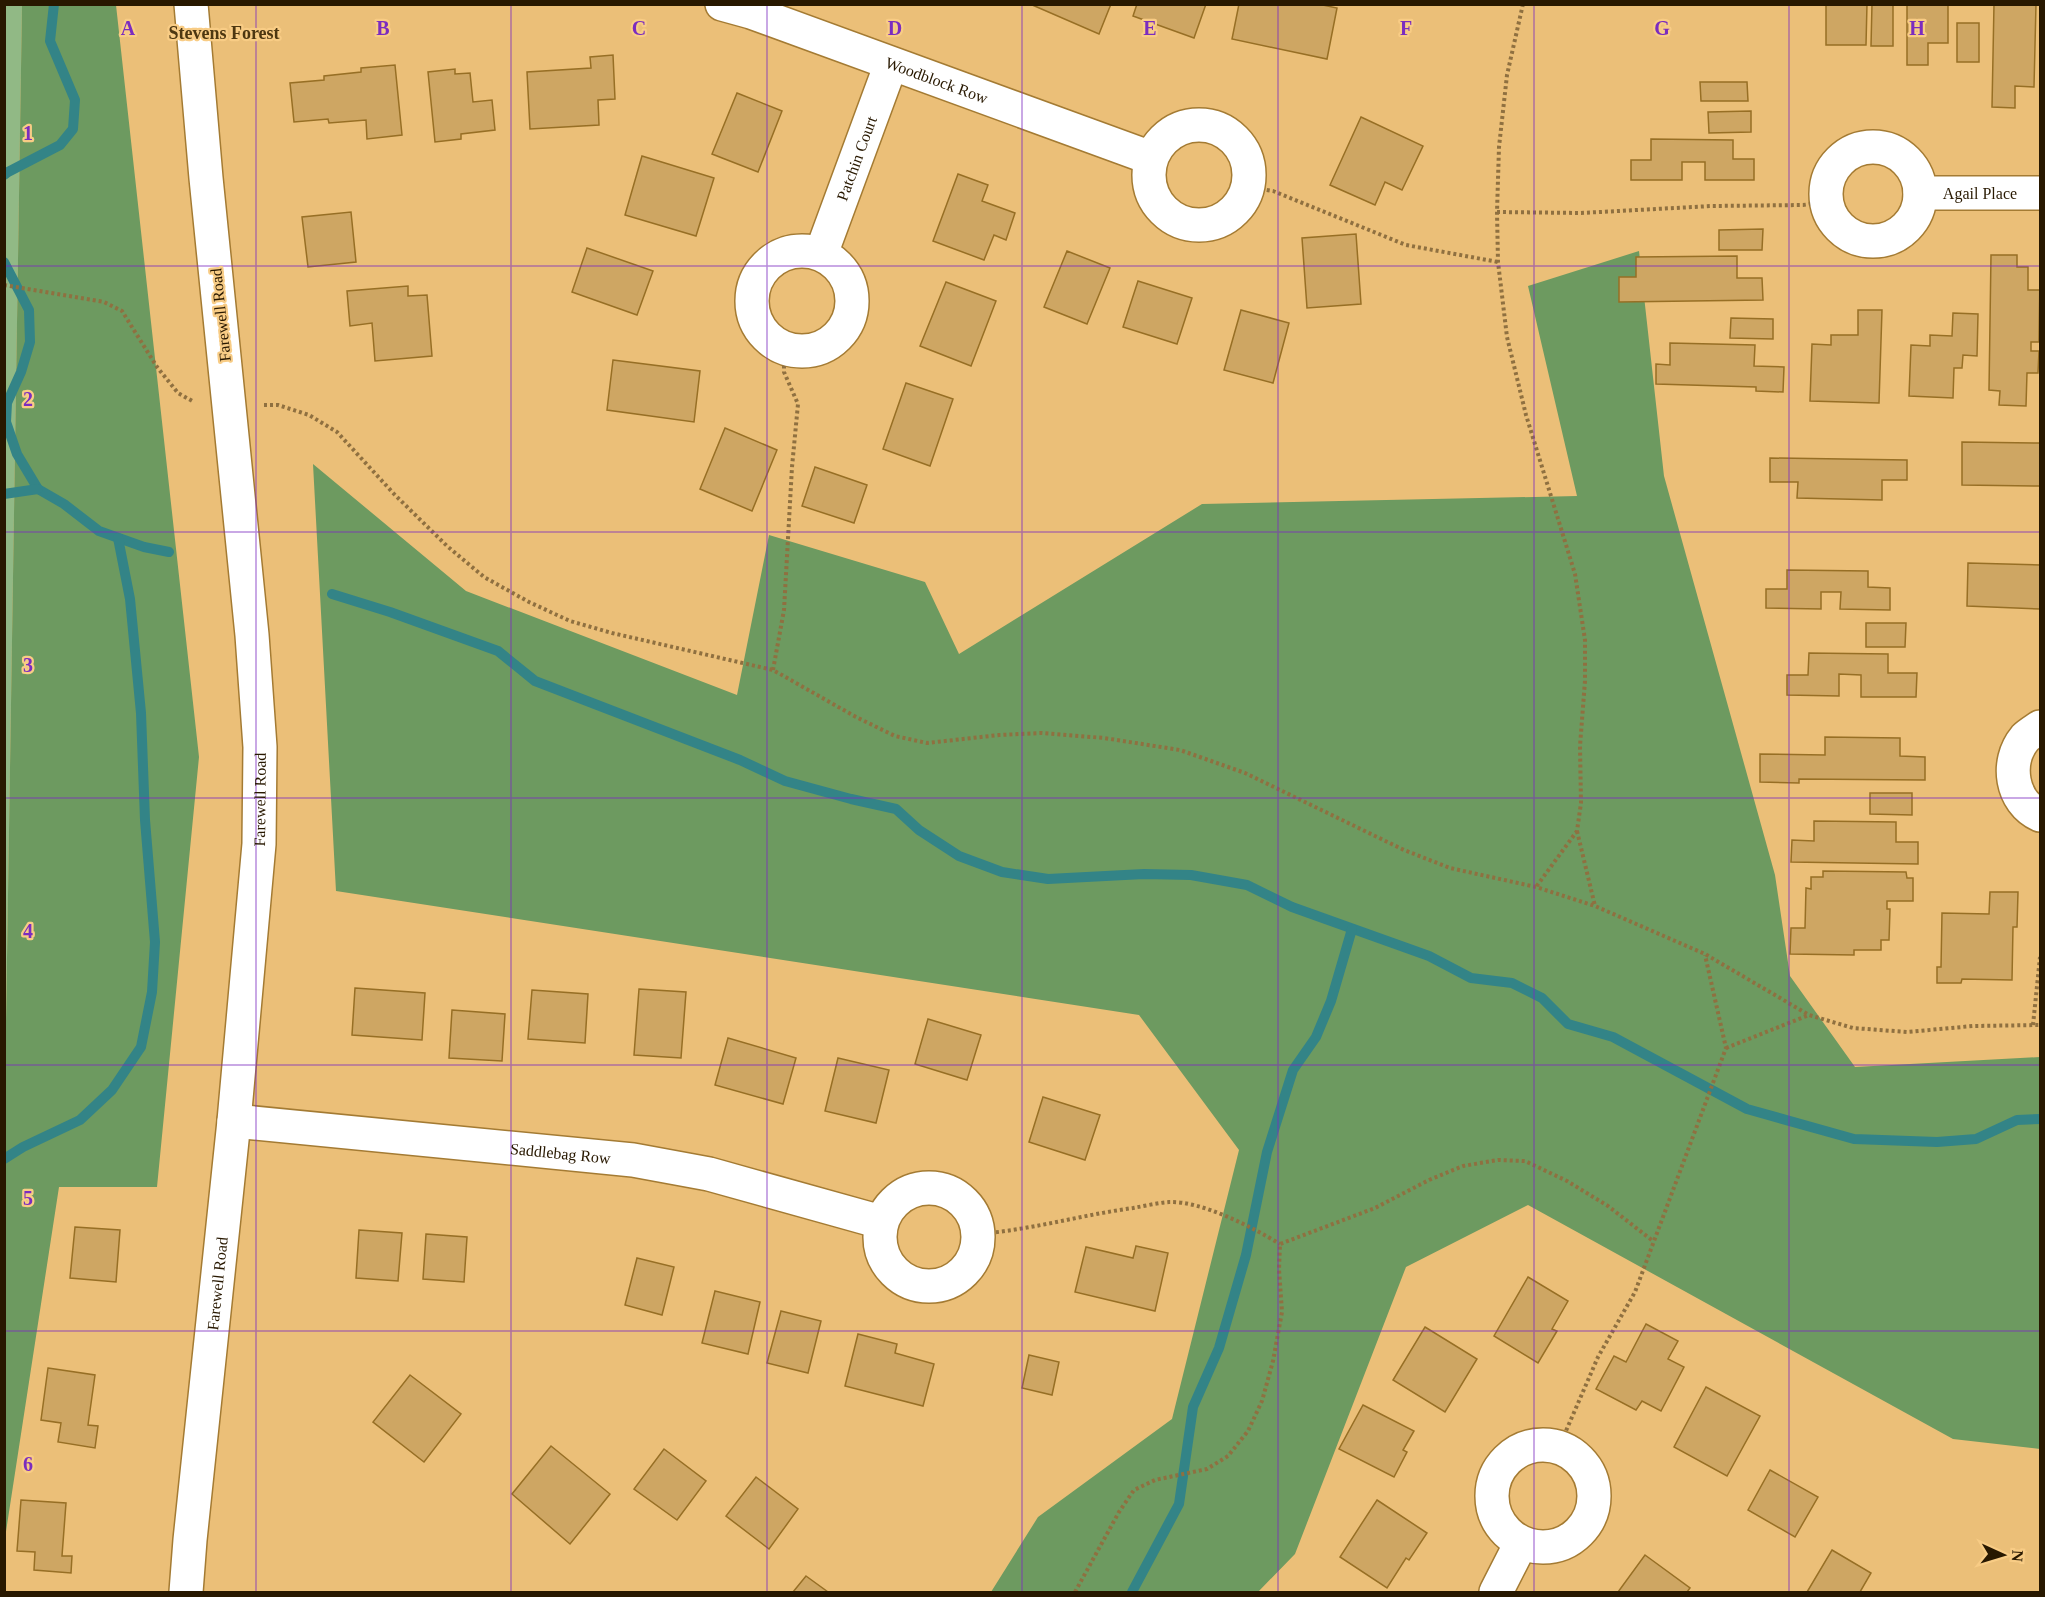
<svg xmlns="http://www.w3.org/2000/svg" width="2045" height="1597" viewBox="0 0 2045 1597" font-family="Georgia,serif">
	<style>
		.green { fill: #91b985 }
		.forest { fill: #6d9a60 }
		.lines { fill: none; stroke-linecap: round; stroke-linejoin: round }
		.stream { stroke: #338487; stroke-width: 10 }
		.building { fill: #cea663; stroke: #976f25; stroke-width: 1.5 }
		.street-casing { stroke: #a47b33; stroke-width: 36 }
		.secondary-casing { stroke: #a47b33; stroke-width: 36 }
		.path { stroke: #8f7040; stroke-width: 4; stroke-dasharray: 3 3; stroke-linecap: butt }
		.street { stroke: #fff; stroke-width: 33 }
		.secondary { stroke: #fff; stroke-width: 33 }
		.grid { fill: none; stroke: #7b2cbf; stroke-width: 1.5; stroke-opacity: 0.55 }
		.labels { text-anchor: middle; stroke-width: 4.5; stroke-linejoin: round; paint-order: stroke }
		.street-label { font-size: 16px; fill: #281800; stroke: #f8cc85 }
		.neighbourhood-label { font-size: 18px; font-weight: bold; fill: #4d3711; stroke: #f8cc85 }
		.grid-label { font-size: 20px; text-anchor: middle; font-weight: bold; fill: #7b2cbf; stroke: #f8cc85; stroke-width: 4.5; stroke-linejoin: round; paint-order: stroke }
	</style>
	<rect width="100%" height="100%" fill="#ebbf78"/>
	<path class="green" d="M22,5L5,1085L4,5Z"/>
	<g class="forest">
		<path d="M22,5H116L199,757L157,1187H59L5,1538V1085Z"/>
		<path d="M1639,251L1664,476L1775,875L1790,976L1855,1067L2040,1057V1449L1953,1439L1528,1205L1406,1267L1295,1554L1258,1592H991L1038,1517L1172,1419L1239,1150L1139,1015L336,891L313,464L466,591L737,695L769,535L925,582L959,654L1202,504L1577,496L1528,286Z"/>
	</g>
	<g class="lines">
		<g class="stream">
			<path d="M4,175L8,172L60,145L73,129L75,100L50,41L54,4"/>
			<path d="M4,262L29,310L30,342L21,372L7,403L6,422L17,454L38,489L64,504L99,531L144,547L169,552"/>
			<path d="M4,494L38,489"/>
			<path d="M332,594L390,612L498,651L535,681L740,760L785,781L851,799L896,809L919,830L959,856L1002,872L1048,879L1144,874L1191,875L1247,885L1292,907L1429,956L1471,978L1512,983L1542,998L1568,1024L1613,1037L1747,1109L1854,1139L1937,1142L1976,1139L2017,1120L2040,1119"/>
			<path d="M4,1159L23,1147L80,1120L112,1090L141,1047L152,992L155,942L145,820L141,713L130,599L118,538"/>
			<path d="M1132,1592L1179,1504L1193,1407L1219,1348L1246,1255L1267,1152L1293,1070L1316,1037L1331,1001L1352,929"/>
		</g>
	</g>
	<g class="building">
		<path d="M1030,4H1111L1099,34Z"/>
		<path d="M1137,4H1206L1194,38L1133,16Z"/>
		<path d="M1239,4H1318L1337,8L1327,59L1232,39Z"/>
		<path d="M1826,4H1867L1866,45H1826Z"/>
		<path d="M1872,4H1893V46H1871Z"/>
		<path d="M1907,4H1948V43H1928V65H1907Z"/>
		<path d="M1994,4H2036L2034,87L2015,86V108L1992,107Z"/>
		<rect x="1957" y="23" width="22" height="39"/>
		<path d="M613,55L615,99L598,100L599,125L530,129L527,72L591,68L590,57Z"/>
		<path d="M395,65L402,135L367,139L366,120L329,123L328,119L294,122L290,83L324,80V76L361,72V68Z"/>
		<path d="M455,69V74L470,73L473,102L492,100L495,130L461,134V139L435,142L428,72Z"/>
		<path d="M1700,82H1747L1748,101H1701Z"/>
		<path d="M737,93L782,111L758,172L712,154Z"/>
		<path d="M1751,111V132L1709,133L1708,112Z"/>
		<path d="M1361,117L1423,146L1402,190L1385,182L1375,205L1330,185Z"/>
		<path d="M1651,139L1733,140V159H1754V180H1705V162H1682V180H1631V160H1651Z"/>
		<path d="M642,156L714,178L696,236L625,215Z"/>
		<path d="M958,174L988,185L982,201L1015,213L1006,240L994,235L984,260L933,241Z"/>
		<path d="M351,212L356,262L308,267L302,217Z"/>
		<path d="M1763,229L1762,250H1719V230Z"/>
		<path d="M1356,234L1361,304L1307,308L1302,238Z"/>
		<path d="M587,248L653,271L637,315L572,292Z"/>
		<path d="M1067,251L1110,268L1087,324L1044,307Z"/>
		<path d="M1991,255H2017V267H2028V290H2040V272L2039,342H2031V351H2039L2038,373H2027L2026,406L1999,405L2000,391L1989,390Z"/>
		<path d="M1737,256V278H1762L1763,300L1619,302V277H1636V257Z"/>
		<path d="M1138,281L1192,298L1177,344L1123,327Z"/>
		<path d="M946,282L996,301L971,366L920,346Z"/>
		<path d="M408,286V296L427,295L432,356L375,361L372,323L350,326L347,291Z"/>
		<path d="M1241,310L1289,323L1273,383L1224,370Z"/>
		<path d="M1858,310H1882L1879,403L1810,401L1812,344L1831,345V335H1858Z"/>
		<path d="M1953,313L1978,314L1977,356L1963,355L1962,368H1954L1953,398L1909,396L1911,345L1930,346V335L1952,336Z"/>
		<path d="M1731,318L1773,319V339L1730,338Z"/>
		<path d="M1670,343L1755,345L1754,366L1784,367L1783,392L1756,391V387L1656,384V364L1670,365Z"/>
		<path d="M613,360L700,371L694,422L607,410Z"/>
		<path d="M906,383L953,399L930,466L883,449Z"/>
		<path d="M725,428L777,450L752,511L700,489Z"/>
		<path d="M1962,442L2040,443V486L1962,485Z"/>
		<path d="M1770,458L1907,460V480H1882V500L1797,498L1798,482H1770Z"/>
		<path d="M815,467L867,485L854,523L802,506Z"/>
		<path d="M1968,563L2040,565V609L1967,606Z"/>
		<path d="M1787,570L1868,571V587L1890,588V610L1840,609L1841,592H1821V609L1766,608V589H1787Z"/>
		<path d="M1866,623H1906L1905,647H1866Z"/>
		<path d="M1809,653L1888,654V673H1917L1916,697H1861V675L1839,674V696L1787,695V675H1808Z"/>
		<path d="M1825,737L1900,738V756L1925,757V780L1799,779V783L1760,782V754L1825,755Z"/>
		<path d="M1870,793H1912V815L1870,814Z"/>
		<path d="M1814,821L1896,822V842H1918V864L1791,862L1792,840L1814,841Z"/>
		<path d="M1823,871L1906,872L1907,878H1913V901H1887V909H1890L1889,940H1881V950H1854V955L1790,954L1791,928H1805L1806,888L1811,889V877H1823Z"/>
		<path d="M1990,892H2018L2017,927H2013L2012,980L1962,979L1961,983H1937V967H1941L1942,913L1989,914Z"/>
		<path d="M355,988L425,993L422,1040L352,1035Z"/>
		<path d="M639,989L686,992L681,1058L634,1055Z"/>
		<path d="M532,990L588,994L585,1043L528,1039Z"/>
		<path d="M452,1010L505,1014L502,1061L449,1058Z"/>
		<path d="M928,1019L981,1035L967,1080L915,1064Z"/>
		<path d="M728,1038L796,1058L783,1104L715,1085Z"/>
		<path d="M838,1058L889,1070L876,1123L825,1111Z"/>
		<path d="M1043,1097L1100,1115L1085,1160L1029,1142Z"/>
		<path d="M75,1227L120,1230L116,1282L70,1278Z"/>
		<path d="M359,1230L402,1233L398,1281L356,1278Z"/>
		<path d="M426,1234L467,1237L464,1282L423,1279Z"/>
		<path d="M1136,1246L1168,1253L1155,1311L1075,1292L1086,1247L1133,1258Z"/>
		<path d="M637,1258L674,1267L662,1315L625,1305Z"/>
		<path d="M1528,1277L1568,1301L1552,1329L1557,1331L1538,1363L1494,1336Z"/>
		<path d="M715,1291L760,1302L748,1354L702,1343Z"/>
		<path d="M781,1311L821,1321L808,1373L767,1363Z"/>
		<path d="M1646,1324L1678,1341L1668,1359L1684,1367L1661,1411L1642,1401L1636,1410L1596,1389L1614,1356L1626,1362Z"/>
		<path d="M1425,1327L1477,1359L1445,1412L1393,1380Z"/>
		<path d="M858,1334L897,1344L895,1353L934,1364L923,1406L845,1386Z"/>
		<path d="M1029,1355L1059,1362L1052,1395L1022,1388Z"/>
		<path d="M48,1368L95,1375L88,1425L98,1426L95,1448L58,1442L61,1423L41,1420Z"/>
		<path d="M410,1375L461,1414L424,1462L373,1422Z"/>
		<path d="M1706,1387L1760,1416L1727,1476L1674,1447Z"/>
		<path d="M1363,1405L1414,1431L1403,1450L1407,1452L1394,1477L1339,1449Z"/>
		<path d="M551,1446L610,1494L570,1544L512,1494Z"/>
		<path d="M664,1449L706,1481L677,1520L634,1489Z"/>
		<path d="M1770,1470L1818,1497L1795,1537L1748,1510Z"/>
		<path d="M756,1477L798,1509L769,1549L726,1516Z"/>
		<path d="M21,1500L66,1503L62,1556H72L71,1573L34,1570L35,1552L17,1551Z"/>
		<path d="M1377,1500L1427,1533L1409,1560L1406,1558L1387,1588L1340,1557Z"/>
		<path d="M1832,1550L1871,1573L1860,1592H1807Z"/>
		<path d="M1645,1555L1690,1588L1687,1592H1618Z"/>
		<path d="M806,1576L828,1592H793Z"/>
	</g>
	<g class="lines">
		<g class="street-casing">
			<g id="street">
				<path id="s1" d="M722,4L751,12L1151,158"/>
				<circle cx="1199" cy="175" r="50"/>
				<circle cx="1873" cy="194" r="47"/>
				<path id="s2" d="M1920,193H2040"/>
				<circle cx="802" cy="301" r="50"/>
				<path id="s3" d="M821,254L891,64"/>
				<path d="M2040,727C2036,730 2029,734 2025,738C2005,762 2011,802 2040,815"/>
				<path id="s4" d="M234,1121L633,1160L709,1174L881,1222"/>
				<circle cx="929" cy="1237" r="49"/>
				<circle cx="1543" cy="1496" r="51"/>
				<path d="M1496,1592L1521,1543"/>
			</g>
		</g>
		<g class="secondary-casing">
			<g id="secondary">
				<path id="s5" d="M186,1592L190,1540L234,1121L259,844L260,747L252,635L206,178L191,4"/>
			</g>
		</g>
		<g class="path">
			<path d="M1523,4L1507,75L1499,147L1497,212L1498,262L1507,337L1526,415L1575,574L1585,640V681L1580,746L1581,803L1577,831L1536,887"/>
			<path d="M1249,187L1273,191L1406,245L1498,262"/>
			<path d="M1497,212L1581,213L1712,206L1803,205L1826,202"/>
			<path d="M4,285L104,302L122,311L157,367L178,393L194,402"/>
			<path d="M264,405H278L309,415L337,432L395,495L447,546L484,577L529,602L570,621L612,633L773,670L856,717L895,736L927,743L999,735L1042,733L1104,738L1180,750L1245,773L1404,850L1450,868L1536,887L1595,906L1705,954L1809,1015L1853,1028L1907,1032L1973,1026L2040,1025"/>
			<path d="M773,670L784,610L792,467L798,404L784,372V348"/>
			<path d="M1577,831L1595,906"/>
			<path d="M2033,1025L2040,957"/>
			<path d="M1726,1048L1809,1015"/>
			<path d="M978,1234C1031,1230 1081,1215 1133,1208C1144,1206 1157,1203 1169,1202C1202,1201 1252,1227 1280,1244"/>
			<path d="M1559,1447L1598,1357L1635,1292L1726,1048L1705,955"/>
			<path d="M1075,1592L1119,1512L1134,1490L1155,1480L1207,1469L1228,1456L1248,1431L1262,1401L1273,1361L1282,1312L1279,1269L1280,1244L1375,1208L1429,1180L1463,1166L1498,1160L1525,1161L1567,1181L1608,1206L1653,1241"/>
		</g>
		<use href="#street" class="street"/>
		<use href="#secondary" class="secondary"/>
	</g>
	<path class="grid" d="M256,4V1592M511,4V1592M767,4V1592M1022,4V1592M1278,4V1592M1534,4V1592M1789,4V1592M4,266H2040M4,532H2040M4,798H2040M4,1065H2040M4,1331H2040"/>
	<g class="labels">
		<g class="street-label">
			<text dy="6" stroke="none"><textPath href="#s1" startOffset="228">Woodblock Row</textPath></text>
			<text dy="6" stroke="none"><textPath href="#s3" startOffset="102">Patchin Court</textPath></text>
			<text dy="6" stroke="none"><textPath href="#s2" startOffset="60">Agail Place</textPath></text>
			<text transform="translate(220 315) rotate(-96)" y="6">Farewell Road</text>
			<text dy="6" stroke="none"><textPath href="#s5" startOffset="796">Farewell Road</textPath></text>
			<text dy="6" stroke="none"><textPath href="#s4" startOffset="328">Saddlebag Row</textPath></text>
			<text dy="6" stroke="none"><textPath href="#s5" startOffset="310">Farewell Road</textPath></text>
		</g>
		<g class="neighbourhood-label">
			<text x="224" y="39">Stevens Forest</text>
		</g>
	</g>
	<g class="grid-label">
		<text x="128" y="35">A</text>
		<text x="383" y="35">B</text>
		<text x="639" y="35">C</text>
		<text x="895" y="35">D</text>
		<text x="1150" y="35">E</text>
		<text x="1406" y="35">F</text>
		<text x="1662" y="35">G</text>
		<text x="1917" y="35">H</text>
		<text x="28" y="140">1</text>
		<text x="28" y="406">2</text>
		<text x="28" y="672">3</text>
		<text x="28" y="938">4</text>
		<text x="28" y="1205">5</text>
		<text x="28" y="1471">6</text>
	</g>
	<rect width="2045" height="1597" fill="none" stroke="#281800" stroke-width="12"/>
	<g transform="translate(2003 1555) rotate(94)" stroke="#f8cc85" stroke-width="4.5" paint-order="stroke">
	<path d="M0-4.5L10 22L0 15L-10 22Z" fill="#281800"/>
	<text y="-9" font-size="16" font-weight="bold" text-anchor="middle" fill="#281800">N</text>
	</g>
</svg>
